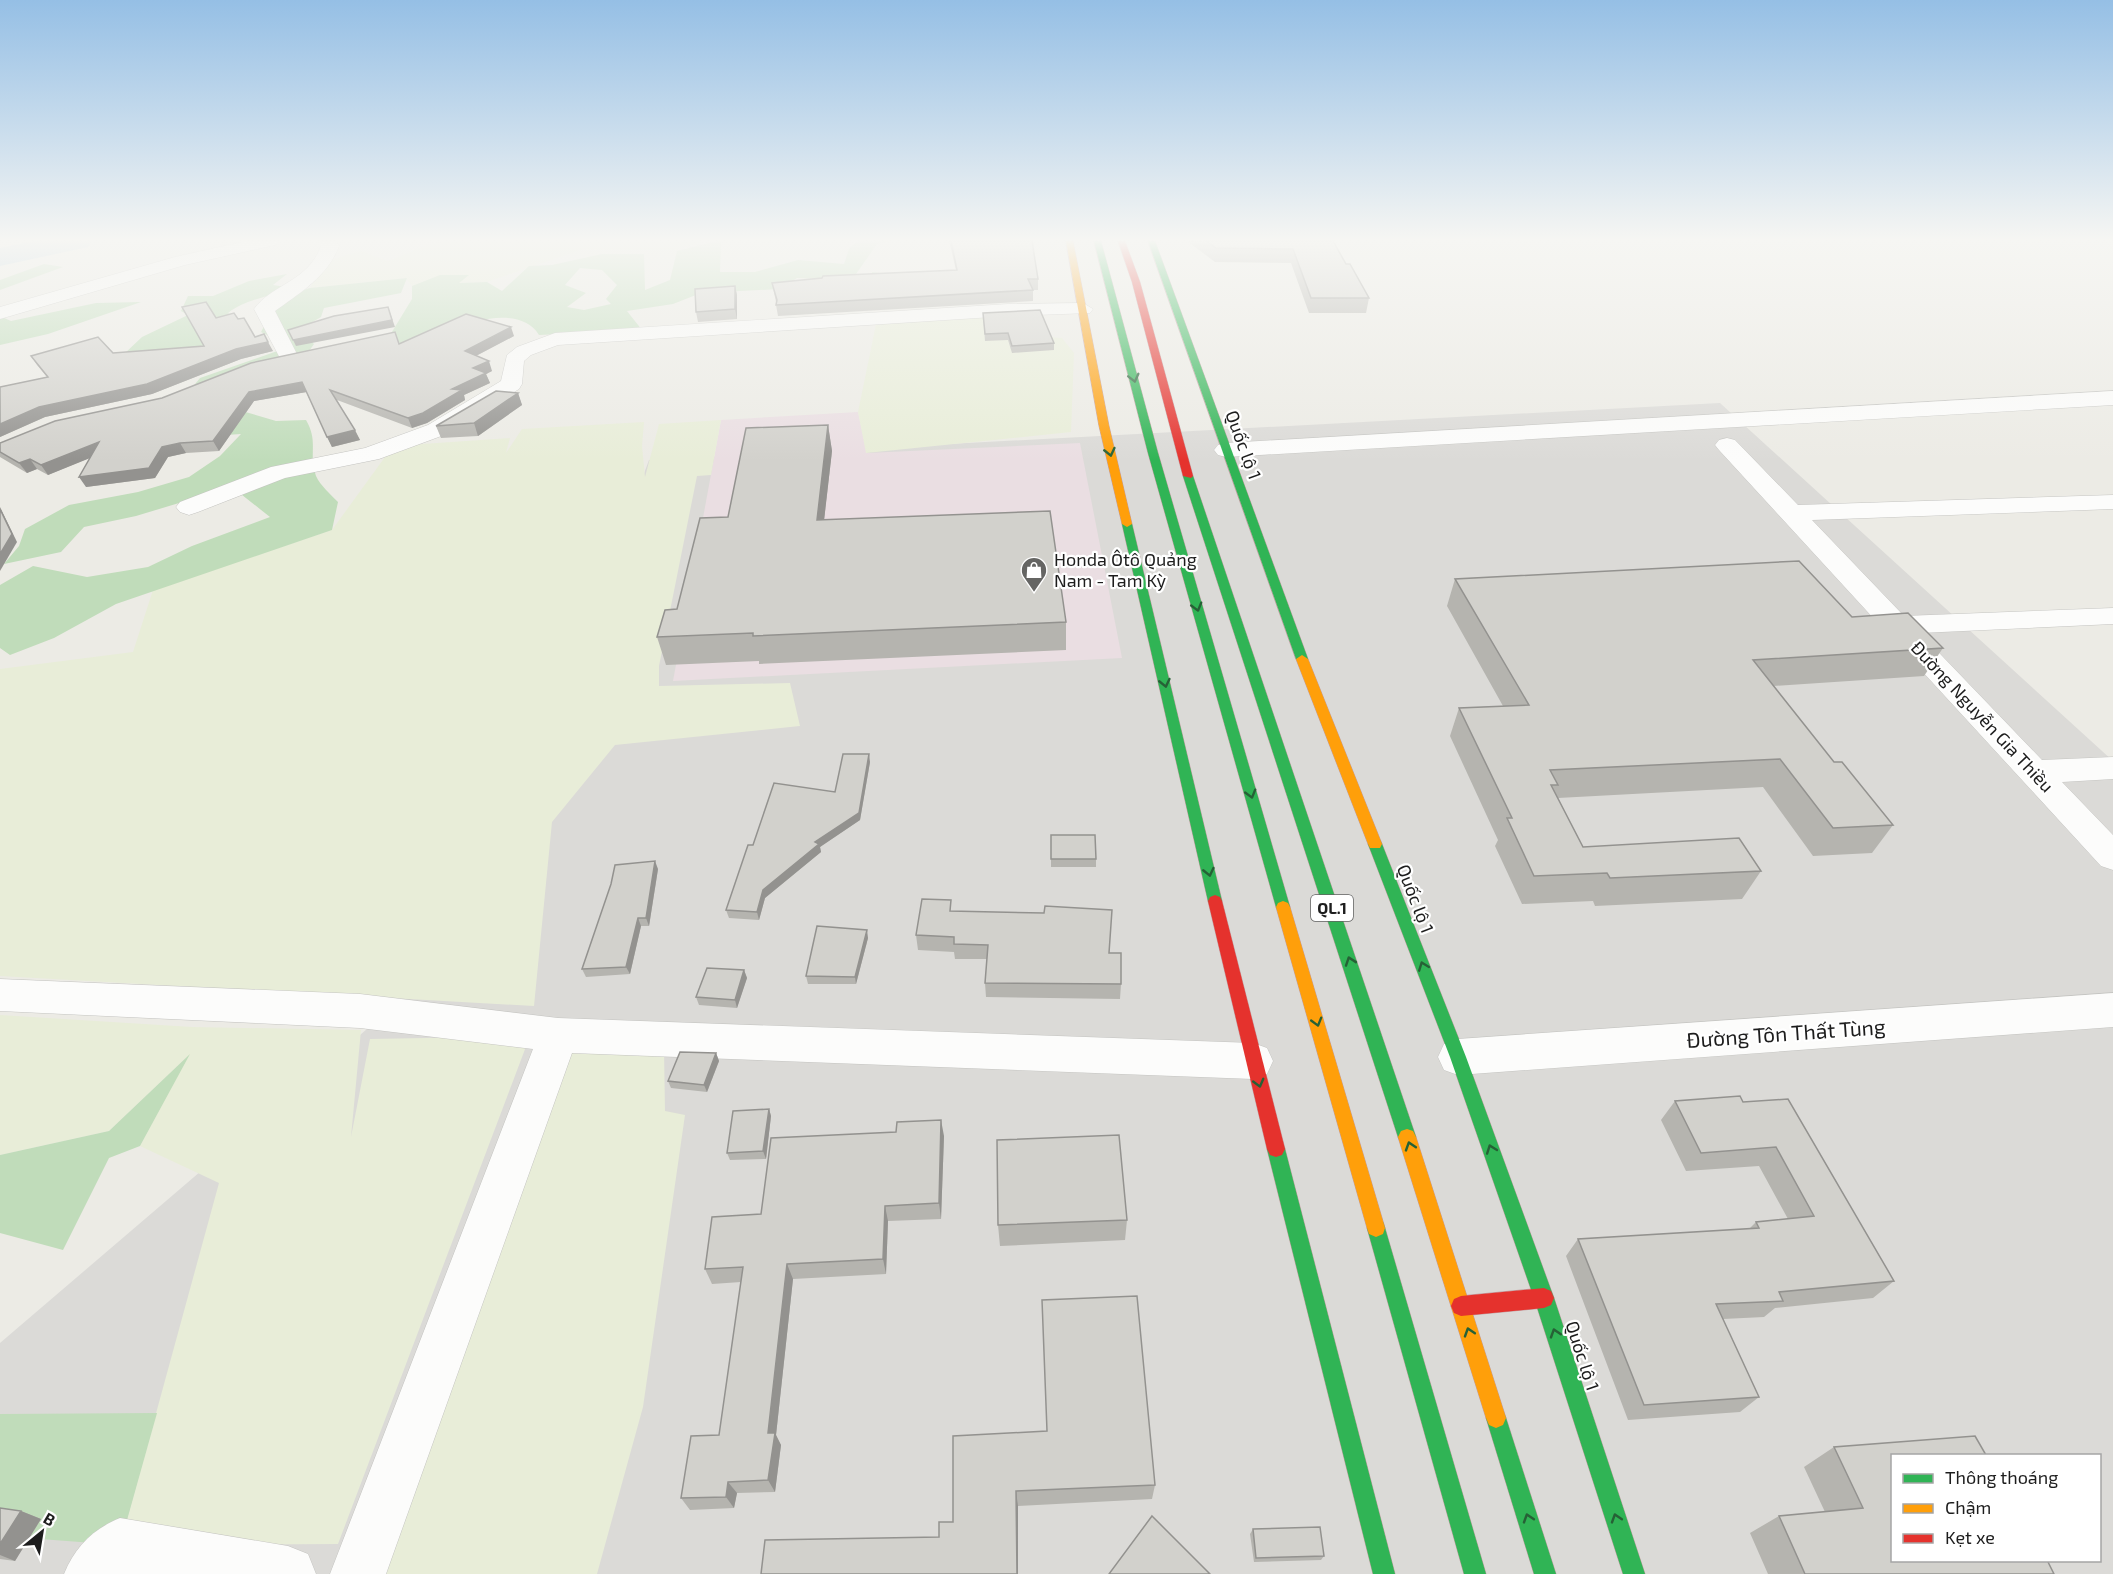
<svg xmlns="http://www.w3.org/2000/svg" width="2113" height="1574" viewBox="0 0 2113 1574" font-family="'Exo 2',sans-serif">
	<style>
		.residential { fill: #dbdad7; fill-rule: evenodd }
		.industrial { fill: #eadee2 }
		.farmland { fill: #e8edd8 }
		.forest { fill: #c0dcba; fill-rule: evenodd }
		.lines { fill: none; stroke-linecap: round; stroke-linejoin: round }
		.river { fill: #b8d0e0; fill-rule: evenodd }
		.street-casing { stroke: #c4c4c1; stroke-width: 1 }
		.fast-casing { stroke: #c29da0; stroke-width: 1 }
		.slow-casing { stroke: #c29da0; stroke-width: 1 }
		.jam-casing { stroke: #c29da0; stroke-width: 1 }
		.street { fill: #fcfcfb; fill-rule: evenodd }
		.fast { fill: #30b455; fill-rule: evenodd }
		.slow { fill: #ff9f0a; fill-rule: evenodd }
		.jam { fill: #e5322d; fill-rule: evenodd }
		.wall { fill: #b5b4af }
		.shaded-wall { fill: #93928f }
		.building { fill: #d2d1cc; stroke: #93928f; stroke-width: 1.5 }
		.oneway { stroke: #266136 }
		.labels { text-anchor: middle; stroke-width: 4.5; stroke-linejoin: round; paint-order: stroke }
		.shield { fill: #fff; stroke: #616161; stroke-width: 1.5 }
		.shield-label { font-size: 16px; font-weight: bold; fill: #1d1d1d }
		.street-label { font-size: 18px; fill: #1d1d1d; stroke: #fff }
		.poi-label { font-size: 18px; fill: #1d1d1d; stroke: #fff; text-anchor: start }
		.near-street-label { font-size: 21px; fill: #1d1d1d; stroke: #fff }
	</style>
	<rect width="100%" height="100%" fill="#ecebe5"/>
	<path class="residential" d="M1720,403L2113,761V1574H0V1343L471,940L649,460ZM1892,1456H2100V1560H1892Z"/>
	<path class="industrial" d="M858,412L867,453L1080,443L1122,658L673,681L721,420Z"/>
	<g class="farmland">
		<path d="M451,241H706L672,250L583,249L487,282L458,283L468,275H440L412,286L406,278L310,288L323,262L361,251L388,261L430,244Z"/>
		<path d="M1008,310L1003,334L1062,338L1074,353L1071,432L866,453L858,412L876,324L964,319Z"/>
		<path d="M721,420L711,475L697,476L659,666V686L790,683L800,726L615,745L552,822L534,1006L0,976V669L133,652L153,590L332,530L393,446L510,438L506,453L522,429L644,422L642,446L645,477L659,424Z"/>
		<path d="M0,1015L192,1027L361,1030L351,1137L370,1039L530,1036L338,1544L120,1545L219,1183L140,1146L188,1056L109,1131L0,1155Z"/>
		<path d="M575,1039L664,1050L665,1111L685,1115L643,1407L597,1574H381Z"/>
	</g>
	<g class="forest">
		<path d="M717,241H721L720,272H755L798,260L844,264L849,249L857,241H890L877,244L856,274L873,280L872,272L887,274L888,279L854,285L822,279L797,278L780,289L701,293L673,304L627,311L642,330L539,335C523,309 479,317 456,330C450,333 445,341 439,346L418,347L387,340L412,299V286L440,275H469L459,283L487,282L502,291L529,266L552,265L602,254H644L645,290L670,280L677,251ZM580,268L602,270L617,285L606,299L611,304L584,310L567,307L586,293L565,285Z"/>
		<path d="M44,264L63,267L0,290V280Z"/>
		<path d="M287,274L273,285L293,288C271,297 247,298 228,313L237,319V344L124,354L142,337L188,315L181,311L188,296H213L249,281Z"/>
		<path d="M407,278L401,293L324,308L321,317L299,330L314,344L298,367L191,389L200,378L283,349L275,339L261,332L280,297L310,288Z"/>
		<path d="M141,302L48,334L0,345V316L11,321L96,303Z"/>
		<path d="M242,411L276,421L306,420C319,442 308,454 316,476C320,485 331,495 338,502L332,530L116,604L54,638L10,655L0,648V585L33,566L87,577L148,567L192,546L270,517L232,487L136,516L84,527L61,552L4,564L19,546L25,529L69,505L138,492L189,477L220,456L241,434L226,435Z"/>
		<path d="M190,1054L140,1146L109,1158L63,1250L0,1233V1155L109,1131Z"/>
		<path d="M157,1413L120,1545L0,1536V1414Z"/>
	</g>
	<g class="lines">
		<path class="river" d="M34,241H92L88,247L0,266V248Z"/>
		<g class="street-casing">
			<g id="street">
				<path d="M247,241H278L275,245L185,265L0,319V307L175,257Z"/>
				<path d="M318,241H336L339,246C328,276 300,293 275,311L298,356L295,360H281L254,309C272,284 308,282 321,246Z"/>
				<path d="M1083,303L1093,309L1090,313L1008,316L558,345L531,355L524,361L522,384L519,389L444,435L379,459L285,478L198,512L189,515L180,512L176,507L180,502L271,467L365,448L428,425L501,381L507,355L517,347L555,333L1008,304Z"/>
				<path d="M2113,391V405L1226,457L1218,455L1214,450L1218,445L1226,443Z"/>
				<path d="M1727,438L1735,440L1798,505L2113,495V509L1812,520L1904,616L2113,608V624L1920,633L2042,760L2113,757V779L2062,782L2113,835V870L2101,866L1719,450L1715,445L1719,440Z"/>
				<path d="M0,979L360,994L558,1018L1253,1043L1267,1048L1273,1061L1267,1074L1253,1079L572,1053L386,1574H330L533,1049L360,1028L0,1011Z"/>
				<path d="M2113,993V1027L1458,1075L1444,1070L1438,1057L1444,1044L1458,1039Z"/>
				<path d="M120,1518L288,1546L308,1554L316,1574H64C75,1547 93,1529 120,1518Z"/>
			</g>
		</g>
		<g class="fast-casing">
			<g id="fast">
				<path d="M1094,241H1101L1158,453L1290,907L1288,911L1283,913L1278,911L1276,907L1148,453Z"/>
				<path d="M1148,241H1155L1308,659L1306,662L1302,663L1296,659Z"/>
				<path d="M1188,473L1193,476L1416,1137L1413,1143L1407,1145L1401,1143L1398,1137L1183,476Z"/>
				<path d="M1127,521L1132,524L1222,901L1220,905H1210L1208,901L1122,524Z"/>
				<path d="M1375,839L1380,840L1382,844L1466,1057L1554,1298L1645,1574H1623L1534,1298L1450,1057L1368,844L1370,840Z"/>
				<path d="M1276,1141L1282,1143L1285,1149L1395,1574H1373L1267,1149L1270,1143Z"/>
				<path d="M1376,1219L1383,1222L1385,1228L1486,1574H1464L1367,1228L1369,1222Z"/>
				<path d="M1496,1408L1503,1411L1506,1418L1556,1574H1534L1486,1418L1489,1411Z"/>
			</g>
		</g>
		<g class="slow-casing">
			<g id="slow">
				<path d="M1066,241H1073L1109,426L1132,524L1127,527L1122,524L1099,426Z"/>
				<path d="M1302,655L1308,659L1382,844L1380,848H1370L1368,844L1296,659Z"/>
				<path d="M1283,901L1288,903L1290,907L1385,1228L1383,1234L1376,1237L1369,1234L1367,1228L1276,907L1278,903Z"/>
				<path d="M1407,1129L1413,1131L1416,1137L1506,1418L1503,1425L1496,1428L1489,1425L1486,1418L1398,1137L1401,1131Z"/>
			</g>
		</g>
		<g class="jam-casing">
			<g id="jam">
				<path d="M1118,241H1125L1140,282L1193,476L1191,478L1183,476L1132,282Z"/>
				<path d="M1215,895L1220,897L1222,901L1285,1149L1282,1155L1276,1157L1270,1155L1267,1149L1208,901L1210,897Z"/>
				<path d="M1544,1288L1551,1291L1554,1298L1551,1305L1544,1308L1461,1316L1454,1313L1451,1306L1454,1299L1461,1296Z"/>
			</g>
		</g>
		<use href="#street" class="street"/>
		<use href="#fast" class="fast"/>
		<use href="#slow" class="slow"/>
		<use href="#jam" class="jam"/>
	</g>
	<g class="wall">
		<path d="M949,241H1032L1038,279V290H1033V301L778,316L776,305V302L772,283L956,270Z"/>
		<path d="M1187,241H1333L1346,264L1369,298L1366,313H1309L1291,263L1215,262Z"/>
		<path d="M735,286L737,295V319L698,322L696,312Z"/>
		<path d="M983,313L1054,343V350L1012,353L1008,340L985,341Z"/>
		<path d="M216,318L238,319L255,337L273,351L241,359L152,394L45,417L0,437V387L47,377L37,365L31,356L113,353L203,346Z"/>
		<path d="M514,336L476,356L492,371L486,374L490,383L464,395L465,400L427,423L412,428L337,400L360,440L332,447L306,392L254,401L219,451L186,453L168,457L155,478L86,487L89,458L48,475L37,469L27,473L0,457V443L162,398L400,344Z"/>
		<path d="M518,393L522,405L478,436L441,438L436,426Z"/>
		<path d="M828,425L832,451L824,520L1066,622V650L759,664V661L666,665L657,637L677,609L728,517Z"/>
		<path d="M1455,579L1852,617L1943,648L1924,676L1773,686L1834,762L1893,825L1872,853L1813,856L1763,787L1558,798L1583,847L1761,871L1742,899L1595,906L1593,901L1522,904L1495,846L1498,840L1450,736L1459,708L1503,706L1447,606Z"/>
		<path d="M870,762L860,820L820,847L821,852L765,898L759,920L729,918L726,910L753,845L835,792Z"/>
		<path d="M1051,835L1096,859V867H1051Z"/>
		<path d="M658,869L649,926H641L630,974L586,977L582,969Z"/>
		<path d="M953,911L1109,953L1121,984L1120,999L986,997L985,983L987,959H955L954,952L918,950L916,935Z"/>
		<path d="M868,938L856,984H808L806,976Z"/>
		<path d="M744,970L747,978L737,1008L699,1005L696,997Z"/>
		<path d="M716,1053L719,1061L707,1092L671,1088L668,1081Z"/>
		<path d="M1675,1101L1743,1102L1894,1281L1873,1298L1775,1308L1764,1317L1723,1319L1759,1397L1740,1412L1628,1420L1566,1256L1578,1239L1749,1229L1756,1222L1788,1219L1759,1166L1686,1171L1661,1120Z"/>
		<path d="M769,1109L771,1116L766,1159L730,1160L727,1153Z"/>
		<path d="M944,1136L941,1219L888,1221L886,1274L793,1279L776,1435L781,1445L775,1492L737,1493L734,1508L690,1510L681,1498L719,1435L741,1282L712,1284L705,1269L761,1214Z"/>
		<path d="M1127,1220L1125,1240L1000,1246L998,1225Z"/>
		<path d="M953,1436L1155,1485L1152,1499L1018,1506V1574H761L939,1537L953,1522Z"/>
		<path d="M1834,1447L2054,1574H1768L1750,1533L1779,1516L1825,1512L1804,1467Z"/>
		<path d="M0,1508L21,1511L41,1519L15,1561L0,1559Z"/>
		<path d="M1253,1529L1324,1556L1321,1560L1254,1562L1250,1534Z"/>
	</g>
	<g class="shaded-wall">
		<path d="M735,286L737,295V319L735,309Z"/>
		<path d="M388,307L395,327L296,346L293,340Z"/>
		<path d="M511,327L514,336L468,360L465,351Z"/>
		<path d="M268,342L273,351L241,359L152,394L45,417L0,437V424L39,407L236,349Z"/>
		<path d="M489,361L492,371L486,374L490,383L464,395L465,400L427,423L412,428L408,418L452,389L473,368Z"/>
		<path d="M302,382L307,392L254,401L219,451L213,441L249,392Z"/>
		<path d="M518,393L522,405L478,436L474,423Z"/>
		<path d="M828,425L832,451L821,547L817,520Z"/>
		<path d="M355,430L360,440L332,447L327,437Z"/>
		<path d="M99,442L105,452L48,475L41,465Z"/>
		<path d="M180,443L186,453L168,457L155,478L86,487L79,477L162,447Z"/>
		<path d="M30,459L37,469L27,473L19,463Z"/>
		<path d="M0,507L17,542L0,571Z"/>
		<path d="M869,754L870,762L860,820L820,847L821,852L765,898L759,920L757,912L763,890L815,842Z"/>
		<path d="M655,861L658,869L649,926L646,918Z"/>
		<path d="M638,918L641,926L630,974L626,967Z"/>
		<path d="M867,930L868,938L856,984L855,977Z"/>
		<path d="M744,970L747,978L737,1008L735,1000Z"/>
		<path d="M716,1053L719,1061L707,1092L704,1085Z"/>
		<path d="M769,1109L771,1116L766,1159L763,1151Z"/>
		<path d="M941,1120L944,1136L941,1219L939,1203Z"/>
		<path d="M885,1206L888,1221L886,1274L883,1259Z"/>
		<path d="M787,1264L793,1279L776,1435L781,1445L775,1492L768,1480V1433Z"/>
		<path d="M728,1482L737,1493L734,1508L726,1497Z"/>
		<path d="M1016,1491L1018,1506V1574H1017Z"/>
		<path d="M21,1511L41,1519L15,1561L0,1555V1544Z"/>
	</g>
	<g class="building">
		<path d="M951,241H1032L1038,279H1028L1033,290L776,305L777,300L772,283L822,278L823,276L957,270Z"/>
		<path d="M1206,241H1333L1346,264H1350L1369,298H1311L1293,249L1216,248Z"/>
		<path d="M735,286V309L696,312L695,289Z"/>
		<path d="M206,302L216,318L234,313L238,319L244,318L255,337L264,334L268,342L236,349L147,384L39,407L0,424V387L48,377L31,356L98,337L113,353L204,346L182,307Z"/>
		<path d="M388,307L392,320L293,340L288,330L334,316Z"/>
		<path d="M1040,310L1054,343L1012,346L1008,333L985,334L983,313Z"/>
		<path d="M466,314L511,327L465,351L489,361L473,368L486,373L452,389L462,390L423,413L408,418L330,390L355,430L327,437L302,382L249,392L213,441L180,443L162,447L149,468L79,477L99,442L41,465L30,459L19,463L0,452V443L55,421L162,398L251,363L395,332L399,344Z"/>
		<path d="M496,391L518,393L474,423L436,426Z"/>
		<path d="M828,425L817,520L1050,511L1066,622L753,636V633L657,637L665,610L677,609L700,518L728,517L746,428Z"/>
		<path d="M0,509L12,534L0,554Z"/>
		<path d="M1799,561L1852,617L1908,613L1943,648L1753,660L1834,762H1842L1893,825L1833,828L1780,759L1550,770L1558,785H1551L1583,847L1739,838L1761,871L1610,878L1607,873L1534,876L1507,818H1512L1459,708L1529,705L1455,579Z"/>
		<path d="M843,754H869L859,813L815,842L819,844L763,890L757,912L726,910L748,845H753L774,783L835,792Z"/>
		<path d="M1051,835H1095L1096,859H1051Z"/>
		<path d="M655,861L646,918H638L626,967L582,969L611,884L615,865Z"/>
		<path d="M922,899L951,900L950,911L1044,913L1045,906L1112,910L1109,953H1121V984L985,983L988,945L954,944V937L916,935Z"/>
		<path d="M817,926L867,930L855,977L806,976Z"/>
		<path d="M707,968L744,970L735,1000L696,997Z"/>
		<path d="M680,1052L716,1053L704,1085L668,1081Z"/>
		<path d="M1740,1096L1743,1102L1788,1099L1894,1281L1779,1292L1783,1301L1716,1304L1759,1397L1644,1405L1578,1239L1759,1228L1756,1222L1814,1216L1776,1147L1701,1153L1675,1101Z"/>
		<path d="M769,1109L763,1151L727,1153L733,1111Z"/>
		<path d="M941,1120L939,1203L885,1206L883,1259L787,1264L768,1433H775L768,1480L728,1482L726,1497L681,1498L691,1436L719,1435L743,1267L705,1269L712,1217L761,1214L771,1138L896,1132L897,1122Z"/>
		<path d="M1119,1135L1127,1220L998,1225L997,1140Z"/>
		<path d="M1137,1296L1155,1485L1016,1491L1017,1574H761L765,1540L939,1537V1522H953V1436L1047,1431L1042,1300Z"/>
		<path d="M1975,1436L1986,1455H1893V1560H2047L2054,1574H1805L1779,1516L1863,1508L1834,1447Z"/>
		<path d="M0,1508L21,1511L0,1544Z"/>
		<path d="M1152,1516L1210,1574H1109Z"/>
		<path d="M1320,1527L1324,1556L1256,1558L1253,1529Z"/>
	</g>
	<defs><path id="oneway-chevron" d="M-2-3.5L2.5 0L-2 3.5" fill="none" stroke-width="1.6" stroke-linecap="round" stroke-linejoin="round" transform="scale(1.5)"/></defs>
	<g class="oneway">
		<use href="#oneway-chevron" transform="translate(1134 378) rotate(76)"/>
		<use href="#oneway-chevron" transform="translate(1110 452) rotate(77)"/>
		<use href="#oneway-chevron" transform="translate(1197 607) rotate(74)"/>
		<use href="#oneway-chevron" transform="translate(1165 683) rotate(77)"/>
		<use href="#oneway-chevron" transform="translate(1251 794) rotate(74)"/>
		<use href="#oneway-chevron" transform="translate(1209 872) rotate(77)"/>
		<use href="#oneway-chevron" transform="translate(1350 961) rotate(-109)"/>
		<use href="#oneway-chevron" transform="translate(1423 966) rotate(-111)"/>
		<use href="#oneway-chevron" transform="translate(1317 1022) rotate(74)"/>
		<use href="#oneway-chevron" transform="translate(1259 1083) rotate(75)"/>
		<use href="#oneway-chevron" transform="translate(1410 1146) rotate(-108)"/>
		<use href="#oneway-chevron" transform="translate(1491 1149) rotate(-110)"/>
		<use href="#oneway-chevron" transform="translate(1469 1332) rotate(-108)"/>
		<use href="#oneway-chevron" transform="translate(1555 1333) rotate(-108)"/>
		<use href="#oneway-chevron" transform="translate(1528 1518) rotate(-108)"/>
		<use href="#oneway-chevron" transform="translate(1616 1518) rotate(-108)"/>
	</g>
	<linearGradient id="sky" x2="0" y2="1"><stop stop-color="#95bfe5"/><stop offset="0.52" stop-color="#f6f6f3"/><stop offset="1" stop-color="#f6f6f3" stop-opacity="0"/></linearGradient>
	<rect width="2113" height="461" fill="url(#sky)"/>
	<defs>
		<g id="shop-pin" transform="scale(1.35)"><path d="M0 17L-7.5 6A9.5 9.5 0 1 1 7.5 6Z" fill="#656563" stroke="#fff"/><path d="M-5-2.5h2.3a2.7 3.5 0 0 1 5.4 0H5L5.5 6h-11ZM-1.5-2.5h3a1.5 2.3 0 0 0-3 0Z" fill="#fff"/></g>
	</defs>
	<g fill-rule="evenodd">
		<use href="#shop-pin" x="1034" y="570"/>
	</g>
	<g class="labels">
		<rect class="shield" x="1311" y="895" width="42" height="26" rx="4.5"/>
		<g class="shield-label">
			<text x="1332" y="914">QL.1</text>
		</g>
		<g class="street-label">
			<text transform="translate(1243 445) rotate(70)" y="6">Quốc lộ 1</text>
			<text transform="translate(1982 717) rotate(47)" y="6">Đường Nguyễn Gia Thiều</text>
			<text transform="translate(1415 899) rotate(69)" y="6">Quốc lộ 1</text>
			<text transform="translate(1582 1356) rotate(72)" y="6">Quốc lộ 1</text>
		</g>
		<g class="poi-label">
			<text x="1054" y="566">Honda Ôtô Quảng<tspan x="1054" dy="21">Nam - Tam Kỳ</tspan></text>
		</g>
		<g class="near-street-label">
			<text transform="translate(1786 1034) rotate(-4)" y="7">Đường Tôn Thất Tùng</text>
		</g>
	</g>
	<rect x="1891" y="1454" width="210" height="108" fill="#ffffff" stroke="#a5a5a5" stroke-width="1.5"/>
	<rect x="1903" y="1474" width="30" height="9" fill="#30b455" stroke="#a5a5a5" stroke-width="1.5"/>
	<text x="1945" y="1484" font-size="18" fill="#1d1d1d">Thông thoáng</text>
	<rect x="1903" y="1504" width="30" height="9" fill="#ff9f0a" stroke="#a5a5a5" stroke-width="1.5"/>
	<text x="1945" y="1514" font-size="18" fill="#1d1d1d">Chậm</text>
	<rect x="1903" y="1534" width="30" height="9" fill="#e5322d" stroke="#a5a5a5" stroke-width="1.5"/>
	<text x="1945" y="1544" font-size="18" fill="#1d1d1d">Kẹt xe</text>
	<g transform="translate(42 1532) rotate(30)" stroke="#ffffff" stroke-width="4.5" paint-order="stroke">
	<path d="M0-4.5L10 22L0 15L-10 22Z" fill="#1d1d1d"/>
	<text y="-9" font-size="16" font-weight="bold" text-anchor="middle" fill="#1d1d1d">B</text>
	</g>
</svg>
